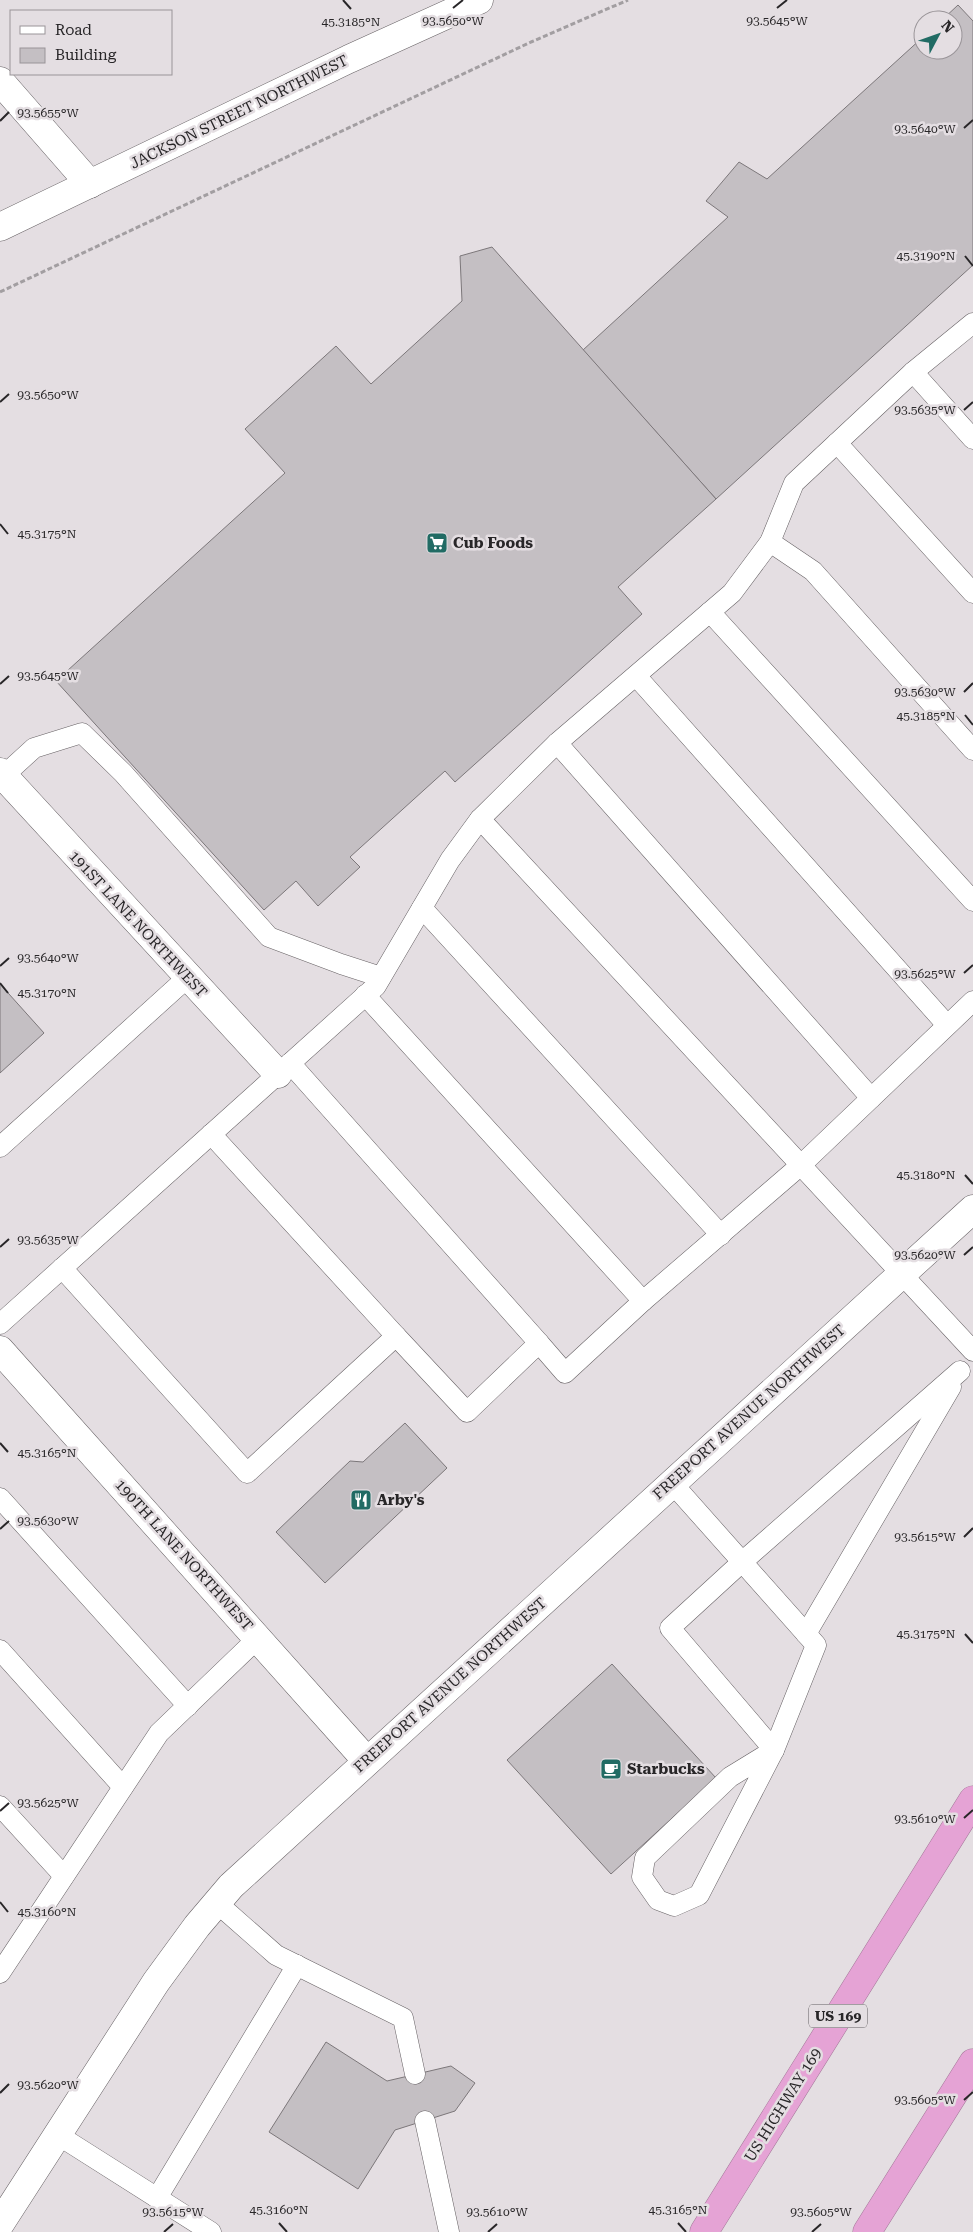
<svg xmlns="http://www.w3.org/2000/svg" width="973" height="2232" viewBox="0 0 973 2232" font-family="'Roboto Serif',serif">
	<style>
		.building { fill: #c4bfc3; stroke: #7c777a }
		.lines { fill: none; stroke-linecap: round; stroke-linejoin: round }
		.lane-casing { stroke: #676265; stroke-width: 21 }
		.street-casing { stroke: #676265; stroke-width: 29 }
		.secondary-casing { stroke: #676265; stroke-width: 29 }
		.highway-casing { stroke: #a37798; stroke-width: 29 }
		.path { stroke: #a29ea1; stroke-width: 3; stroke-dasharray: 5 2.5; stroke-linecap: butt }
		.lane { stroke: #fff; stroke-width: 20 }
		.street { stroke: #fff; stroke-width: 28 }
		.secondary { stroke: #fff; stroke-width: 28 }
		.highway { stroke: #e5a3d5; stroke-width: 28 }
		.ticks { fill: none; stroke: #282628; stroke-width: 2 }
		.labels { text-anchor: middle; stroke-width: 5; stroke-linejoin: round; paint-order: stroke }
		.shield { fill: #e4dee2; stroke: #605d60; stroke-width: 1 }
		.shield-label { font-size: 14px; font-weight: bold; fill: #282628 }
		.street-label { font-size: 15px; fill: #282628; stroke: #e4dee2 }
		.poi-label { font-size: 15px; font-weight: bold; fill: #282628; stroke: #e4dee2; text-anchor: start }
		.ticks-label { font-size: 12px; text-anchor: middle; fill: #282628; stroke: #e4dee2; stroke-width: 5; stroke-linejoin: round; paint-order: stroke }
	</style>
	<rect width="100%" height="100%" fill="#e4dee2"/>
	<g class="building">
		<path d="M958,5L973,21V265L716,499L583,350L728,217L706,201L739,162L767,179L923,37V50H953V20H942Z"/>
		<path d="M492,247L716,499L618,587L642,614L455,782L445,771L350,857L360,867L318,906L296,881L264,910L56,681L285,473L245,429L336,346L371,384L462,301L460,256Z"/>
		<path d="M0,984L44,1033L0,1073Z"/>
		<path d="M405,1423L447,1468L325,1583L276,1532L350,1461L363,1462Z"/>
		<path d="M612,1664L716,1778L611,1874L507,1760Z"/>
		<path d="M326,2042L387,2081L451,2066L475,2083L455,2111L395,2130L358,2189L269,2132Z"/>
	</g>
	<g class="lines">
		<g class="lane-casing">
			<g id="lane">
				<path d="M913,372L973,439"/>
				<path d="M837,443L973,593"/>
				<path d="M770,542L813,571L973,750"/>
				<path d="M710,612L973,901"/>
				<path d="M637,677L947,1025"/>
				<path d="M557,743L871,1098"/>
				<path d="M0,779L34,748L82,733L123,773L269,937L341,964L381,977"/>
				<path d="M480,819L973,1351"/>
				<path d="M422,908L721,1235"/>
				<path d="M365,995L643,1301L801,1165L973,1001"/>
				<path d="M290,1063L539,1343"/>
				<path d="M211,1134L396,1336"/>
				<path d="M0,1147L188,977"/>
				<path d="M62,1268L247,1473L396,1336L467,1412L539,1343L565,1373L643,1301"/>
				<path d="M0,1324L376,986L450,860L480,819L557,743L732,593L770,542L794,483L913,372L973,323"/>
				<path d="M672,1483L816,1645L774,1750L699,1895L674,1906L658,1900L642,1877L645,1858L730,1777L774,1750"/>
				<path d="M0,1498L188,1706"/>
				<path d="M806,1634L951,1387"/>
				<path d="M0,1650L123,1787"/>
				<path d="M774,1750L670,1628L742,1562L960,1371"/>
				<path d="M0,1806L64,1876"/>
				<path d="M217,1903L276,1955L403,2018L415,2074"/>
				<path d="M0,1973L159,1733L258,1638"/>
				<path d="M425,2121L449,2232"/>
				<path d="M58,2135L211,2232"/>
				<path d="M157,2198L297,1965"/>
			</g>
		</g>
		<g class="street-casing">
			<g id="street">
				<path d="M0,81L90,184"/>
				<path d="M0,772L278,1074"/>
				<path d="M0,1350L367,1761"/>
			</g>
		</g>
		<g class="secondary-casing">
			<g id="secondary">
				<path d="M0,227L349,59L479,0"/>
				<path d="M0,2224L156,1982L197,1926L231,1886L973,1209"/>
			</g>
		</g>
		<g class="highway-casing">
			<g id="highway">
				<path d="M704,2232L973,1800"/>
				<path d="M867,2232L973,2063"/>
			</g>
		</g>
		<path class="path" d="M0,292L531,42L628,0"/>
		<use href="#lane" class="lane"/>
		<use href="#street" class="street"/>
		<use href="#secondary" class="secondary"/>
		<use href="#highway" class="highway"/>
	</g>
	<path class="ticks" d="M343,0L351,9M453,8L463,0M777,8L787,0M0,121L9,112M964,128L973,120M965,256L973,266M0,402L9,394M964,410L973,402M0,524L8,534M0,684L9,676M964,692L973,683M965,715L973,725M0,966L9,958M964,973L973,965M0,983L8,993M965,1175L973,1184M0,1247L9,1239M964,1255L973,1247M0,1443L8,1452M0,1529L9,1521M964,1537L973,1528M965,1634L973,1643M0,1811L9,1803M964,1818L973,1810M0,1902L8,1912M0,2093L9,2084M964,2100L973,2092M279,2223L287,2232M678,2223L686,2232M164,2232L173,2224M488,2232L497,2224M812,2232L821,2224"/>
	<defs>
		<g id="supermarket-square" transform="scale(1.125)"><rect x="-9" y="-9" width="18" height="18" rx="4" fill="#216b64" stroke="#e4dee2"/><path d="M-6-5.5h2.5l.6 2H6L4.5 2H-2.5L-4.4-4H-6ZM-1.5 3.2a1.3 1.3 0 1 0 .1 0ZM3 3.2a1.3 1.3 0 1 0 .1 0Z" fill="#fff"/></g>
		<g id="restaurant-square" transform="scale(1.125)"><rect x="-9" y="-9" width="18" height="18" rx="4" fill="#216b64" stroke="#e4dee2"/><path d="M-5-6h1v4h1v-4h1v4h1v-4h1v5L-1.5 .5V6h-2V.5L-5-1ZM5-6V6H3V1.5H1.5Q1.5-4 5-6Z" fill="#fff"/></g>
		<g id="cafe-square" transform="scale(1.125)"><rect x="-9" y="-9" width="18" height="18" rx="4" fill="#216b64" stroke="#e4dee2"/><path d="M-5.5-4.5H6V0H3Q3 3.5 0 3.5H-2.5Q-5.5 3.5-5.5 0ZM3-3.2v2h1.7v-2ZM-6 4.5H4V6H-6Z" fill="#fff"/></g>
	</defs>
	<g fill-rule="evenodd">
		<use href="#supermarket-square" x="437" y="543"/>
		<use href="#restaurant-square" x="361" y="1500"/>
		<use href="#cafe-square" x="611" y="1769"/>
	</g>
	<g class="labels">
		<rect class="shield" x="809" y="2004.5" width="58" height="23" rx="4"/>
		<g class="shield-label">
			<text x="838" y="2021">US 169</text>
		</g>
		<g class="street-label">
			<text transform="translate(239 112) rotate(-26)" y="5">JACKSON STREET NORTHWEST</text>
			<text transform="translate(138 924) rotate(47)" y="5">191ST LANE NORTHWEST</text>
			<text transform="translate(749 1412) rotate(-42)" y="5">FREEPORT AVENUE NORTHWEST</text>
			<text transform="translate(184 1555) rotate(48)" y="5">190TH LANE NORTHWEST</text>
			<text transform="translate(450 1685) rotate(-42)" y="5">FREEPORT AVENUE NORTHWEST</text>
			<text transform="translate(783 2105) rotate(-58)" y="5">US HIGHWAY 169</text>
		</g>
		<g class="poi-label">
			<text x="453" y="548">Cub Foods</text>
			<text x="377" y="1505">Arby's</text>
			<text x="627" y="1774">Starbucks</text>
		</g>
	</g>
	<g class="ticks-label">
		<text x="453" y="25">93.5650°W</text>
		<text x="777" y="25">93.5645°W</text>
		<text x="351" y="26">45.3185°N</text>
		<text x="48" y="117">93.5655°W</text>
		<text x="925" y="133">93.5640°W</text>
		<text x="926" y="260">45.3190°N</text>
		<text x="48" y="399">93.5650°W</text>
		<text x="925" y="414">93.5635°W</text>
		<text x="47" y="538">45.3175°N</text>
		<text x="48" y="680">93.5645°W</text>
		<text x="925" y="696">93.5630°W</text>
		<text x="926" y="720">45.3185°N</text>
		<text x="48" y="962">93.5640°W</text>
		<text x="925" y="978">93.5625°W</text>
		<text x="47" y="997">45.3170°N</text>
		<text x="926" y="1179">45.3180°N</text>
		<text x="48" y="1244">93.5635°W</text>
		<text x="925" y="1259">93.5620°W</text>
		<text x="47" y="1457">45.3165°N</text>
		<text x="48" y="1525">93.5630°W</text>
		<text x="925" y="1541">93.5615°W</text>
		<text x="926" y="1638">45.3175°N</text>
		<text x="48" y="1807">93.5625°W</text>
		<text x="925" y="1823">93.5610°W</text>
		<text x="47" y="1916">45.3160°N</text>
		<text x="48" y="2089">93.5620°W</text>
		<text x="925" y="2104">93.5605°W</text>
		<text x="279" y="2214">45.3160°N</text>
		<text x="678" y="2214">45.3165°N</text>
		<text x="173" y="2216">93.5615°W</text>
		<text x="497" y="2216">93.5610°W</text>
		<text x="821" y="2216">93.5605°W</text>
	</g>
	<rect x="10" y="10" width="162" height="65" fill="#e4dee2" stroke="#999498"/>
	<rect x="20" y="26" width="25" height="8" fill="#ffffff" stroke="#999498"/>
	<text x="55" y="35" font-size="15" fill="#282628">Road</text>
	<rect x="20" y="48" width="25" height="15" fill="#c4bfc3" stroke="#999498"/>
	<text x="55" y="60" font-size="15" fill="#282628">Building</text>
	<g transform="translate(938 35) rotate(49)"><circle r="24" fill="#e4dee2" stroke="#999498"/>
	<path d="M0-4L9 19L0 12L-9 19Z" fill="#216b64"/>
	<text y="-8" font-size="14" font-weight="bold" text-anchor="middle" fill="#282628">N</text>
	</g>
</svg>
